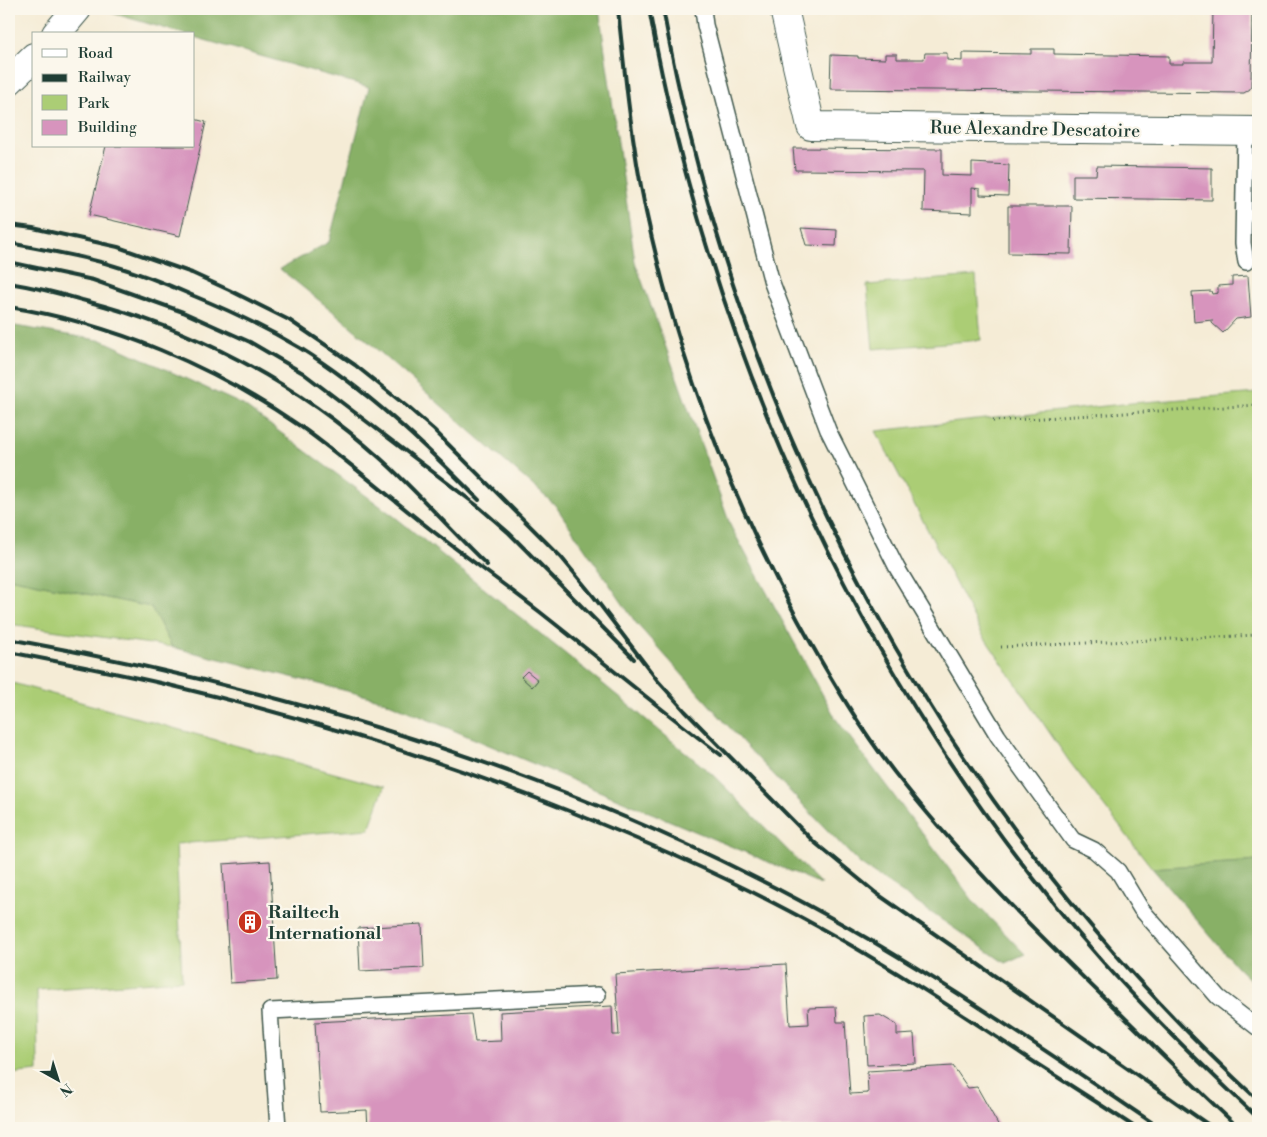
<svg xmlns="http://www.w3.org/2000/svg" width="1267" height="1137" viewBox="0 0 1267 1137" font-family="'Libre Bodoni',serif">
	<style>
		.green { fill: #abcd75; stroke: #658554 }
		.forest { fill: #88b066; stroke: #54764d }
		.building { fill: #d794bd }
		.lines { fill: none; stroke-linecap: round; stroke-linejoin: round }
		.lane-casing { stroke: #3f574c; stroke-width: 18 }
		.street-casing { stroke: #3f574c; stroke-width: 30 }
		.path { stroke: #3f574c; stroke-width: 3; stroke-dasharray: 1 4; stroke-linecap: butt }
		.lane { stroke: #fff; stroke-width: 15 }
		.street { stroke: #fff; stroke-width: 28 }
		.rail { stroke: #1f3d34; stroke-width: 4 }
		.labels { text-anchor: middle; stroke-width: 4.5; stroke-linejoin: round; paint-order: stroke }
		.street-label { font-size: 18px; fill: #1f3d34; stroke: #fbf7ec }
		.poi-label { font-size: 18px; font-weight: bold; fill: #1f3d34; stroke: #fbf7ec; text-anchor: start }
	</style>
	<rect width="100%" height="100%" fill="#fbf7ec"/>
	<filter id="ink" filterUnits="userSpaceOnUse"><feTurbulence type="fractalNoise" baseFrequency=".02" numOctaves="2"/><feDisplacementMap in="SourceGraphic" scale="10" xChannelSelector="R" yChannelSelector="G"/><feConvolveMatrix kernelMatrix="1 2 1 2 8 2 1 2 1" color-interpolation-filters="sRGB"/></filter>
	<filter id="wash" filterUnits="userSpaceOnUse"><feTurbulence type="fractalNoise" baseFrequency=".0096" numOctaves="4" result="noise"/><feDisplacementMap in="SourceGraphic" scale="20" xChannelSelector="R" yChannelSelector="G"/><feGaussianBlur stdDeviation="1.12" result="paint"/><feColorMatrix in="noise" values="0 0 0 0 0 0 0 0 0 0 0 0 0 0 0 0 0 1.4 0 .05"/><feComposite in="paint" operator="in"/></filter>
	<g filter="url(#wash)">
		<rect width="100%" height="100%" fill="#f5ecd6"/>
		<g class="green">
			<path d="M976,276L981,340L873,349L867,285Z"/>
			<path d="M1258,393V861L1152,868L1069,761L982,634L876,431L1132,403Z"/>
			<path d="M9,578L151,607L172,647L9,624Z"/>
			<path d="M9,682L384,787L369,829L176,844L182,980L37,990L38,1071L9,1074Z"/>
		</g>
		<g class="forest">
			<path d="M107,9H599L635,262L731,527L836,719L974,902L1025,954L1005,963L860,864L748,748L636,623L555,505L340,317L280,269L329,242L369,87L194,37V34H184L105,11Z"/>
			<path d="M9,325L104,341L243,405L395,517L608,688L713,775L821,884L379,699L172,647L151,607L9,578Z"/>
			<path d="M1258,861V987L1238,968L1152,868Z"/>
		</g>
		<g id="blocks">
			<g class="building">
				<path d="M1213,9H1252L1251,85L1250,89L1244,93L830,89L831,55L858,56V58L885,59V54H897V59H924L925,53H947V60L962,61V53L1031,54V49H1054V54L1169,56V64H1183V62H1212Z"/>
				<path d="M194,119L206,122L180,236L89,215L106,146H194Z"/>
				<path d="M793,148L942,149V175L972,176V163L1009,165L1008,196L980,195V189L972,188V213L923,211L924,171L795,170Z"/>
				<path d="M1097,166L1212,168V200L1073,198V175H1096Z"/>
				<path d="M1008,206H1072L1071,254L1008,253Z"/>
				<path d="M801,228L837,230L836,246L806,245Z"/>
				<path d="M1248,276L1251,317L1236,319L1223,333L1212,323V320L1194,322L1192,292L1211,291L1212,294L1218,293V286L1232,285V277Z"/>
				<path d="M527,671L538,680L532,687L521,677Z"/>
				<path d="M270,861L277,980L230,983L223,864Z"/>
				<path d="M422,924L424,968L360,971L358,928Z"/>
				<path d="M786,964L790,1025L809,1024L808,1008L836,1007L837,1022H845L850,1094L868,1093L867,1071L953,1066L968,1088L977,1087L1000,1128H368L367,1110L320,1112L315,1022L471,1014L475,1042L501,1041L500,1012L612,1006L613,1035H619L615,974Z"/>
				<path d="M880,1015L897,1025V1035L914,1034L916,1063L867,1065L864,1016Z"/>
			</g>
		</g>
	</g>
	<g filter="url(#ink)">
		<use href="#blocks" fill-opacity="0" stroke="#3f574c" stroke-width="1"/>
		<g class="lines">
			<g class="lane-casing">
				<g id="lane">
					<path d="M703,9L705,25L772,283L828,430L897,568L998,736L1073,840L1094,850L1118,871L1141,909L1218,997L1258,1028"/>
					<path d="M1245,131L1243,243L1246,262"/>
					<path d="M278,1128L270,1011L598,995"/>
				</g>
			</g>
			<g class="street-casing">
				<g id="street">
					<path d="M784,9L811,126L1258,131"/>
					<path d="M56,34L77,9"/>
					<path d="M9,81L34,57"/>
				</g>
			</g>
			<g class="path">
				<path d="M993,421L1258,405"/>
				<path d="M1001,647L1258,635"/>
			</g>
			<use href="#lane" class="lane"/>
			<use href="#street" class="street"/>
			<g class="rail">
				<path d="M618,9C625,77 632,145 646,212C677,355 728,492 798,620C830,678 864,736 906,787C972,870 1049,944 1125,1018C1163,1055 1200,1092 1239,1128"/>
				<path d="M649,9C713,360 866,693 1103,962C1152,1017 1205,1068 1258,1118"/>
				<path d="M663,9C740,431 942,809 1258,1100"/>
				<path d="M9,225L33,228L118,247L192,273L229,290L289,320L355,365L410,409L434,430L561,557L594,597L658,681L685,711L814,842L876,893L1213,1128"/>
				<path d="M9,243C41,249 74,255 105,263C136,272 165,283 194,296C231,311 266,328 300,348C366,389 424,444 479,500"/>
				<path d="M9,262L93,280L183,312L250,342L303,373L479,507L509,533L634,659"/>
				<path d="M9,283C34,287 58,293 82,300C193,328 295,382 380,458C418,492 450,530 487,565"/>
				<path d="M9,307C112,323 213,366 300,426C346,459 389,497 434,532C469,559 505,585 540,612C601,660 660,709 721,755"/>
				<path d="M9,639C262,685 519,759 750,875C894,946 1027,1038 1160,1128"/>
				<path d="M9,652C64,663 119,673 173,686C308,718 440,760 569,811C644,841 718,873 789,911C875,956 956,1010 1037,1064C1070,1085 1103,1106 1136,1128"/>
			</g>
		</g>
	</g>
	<defs>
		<g id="building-disc" transform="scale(1.25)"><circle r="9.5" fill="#c8321e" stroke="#fbf7ec"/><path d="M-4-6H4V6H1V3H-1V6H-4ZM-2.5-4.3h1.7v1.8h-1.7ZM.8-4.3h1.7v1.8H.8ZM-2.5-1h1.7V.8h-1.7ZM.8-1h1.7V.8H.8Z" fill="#fff"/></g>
	</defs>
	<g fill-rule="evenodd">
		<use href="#building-disc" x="250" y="922"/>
	</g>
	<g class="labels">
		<g class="street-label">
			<text transform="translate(1035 129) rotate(1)" y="6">Rue Alexandre Descatoire</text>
		</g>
		<g class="poi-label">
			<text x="268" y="918">Railtech<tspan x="268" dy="21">International</tspan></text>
		</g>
	</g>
	<rect width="1267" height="1137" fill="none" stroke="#fbf7ec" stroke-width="30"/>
	<rect x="32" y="32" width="162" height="115" fill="#fbf7ec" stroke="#a3ada2"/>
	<rect x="42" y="49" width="25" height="8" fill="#ffffff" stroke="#a3ada2"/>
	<text x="78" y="58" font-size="15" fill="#1f3d34">Road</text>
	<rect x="42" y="74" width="25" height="8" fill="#1f3d34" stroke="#a3ada2"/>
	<text x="78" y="82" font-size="15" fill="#1f3d34">Railway</text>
	<rect x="42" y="95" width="25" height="15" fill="#abcd75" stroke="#a3ada2"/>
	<text x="78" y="108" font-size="15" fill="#1f3d34">Park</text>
	<rect x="42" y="120" width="25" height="15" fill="#d794bd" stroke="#a3ada2"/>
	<text x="78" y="132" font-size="15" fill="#1f3d34">Building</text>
	<g transform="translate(58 1080) rotate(141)" stroke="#fbf7ec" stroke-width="4" paint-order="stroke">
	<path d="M0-4L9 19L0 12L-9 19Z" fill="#1f3d34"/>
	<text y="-8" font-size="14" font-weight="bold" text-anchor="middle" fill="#1f3d34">N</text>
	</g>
</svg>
